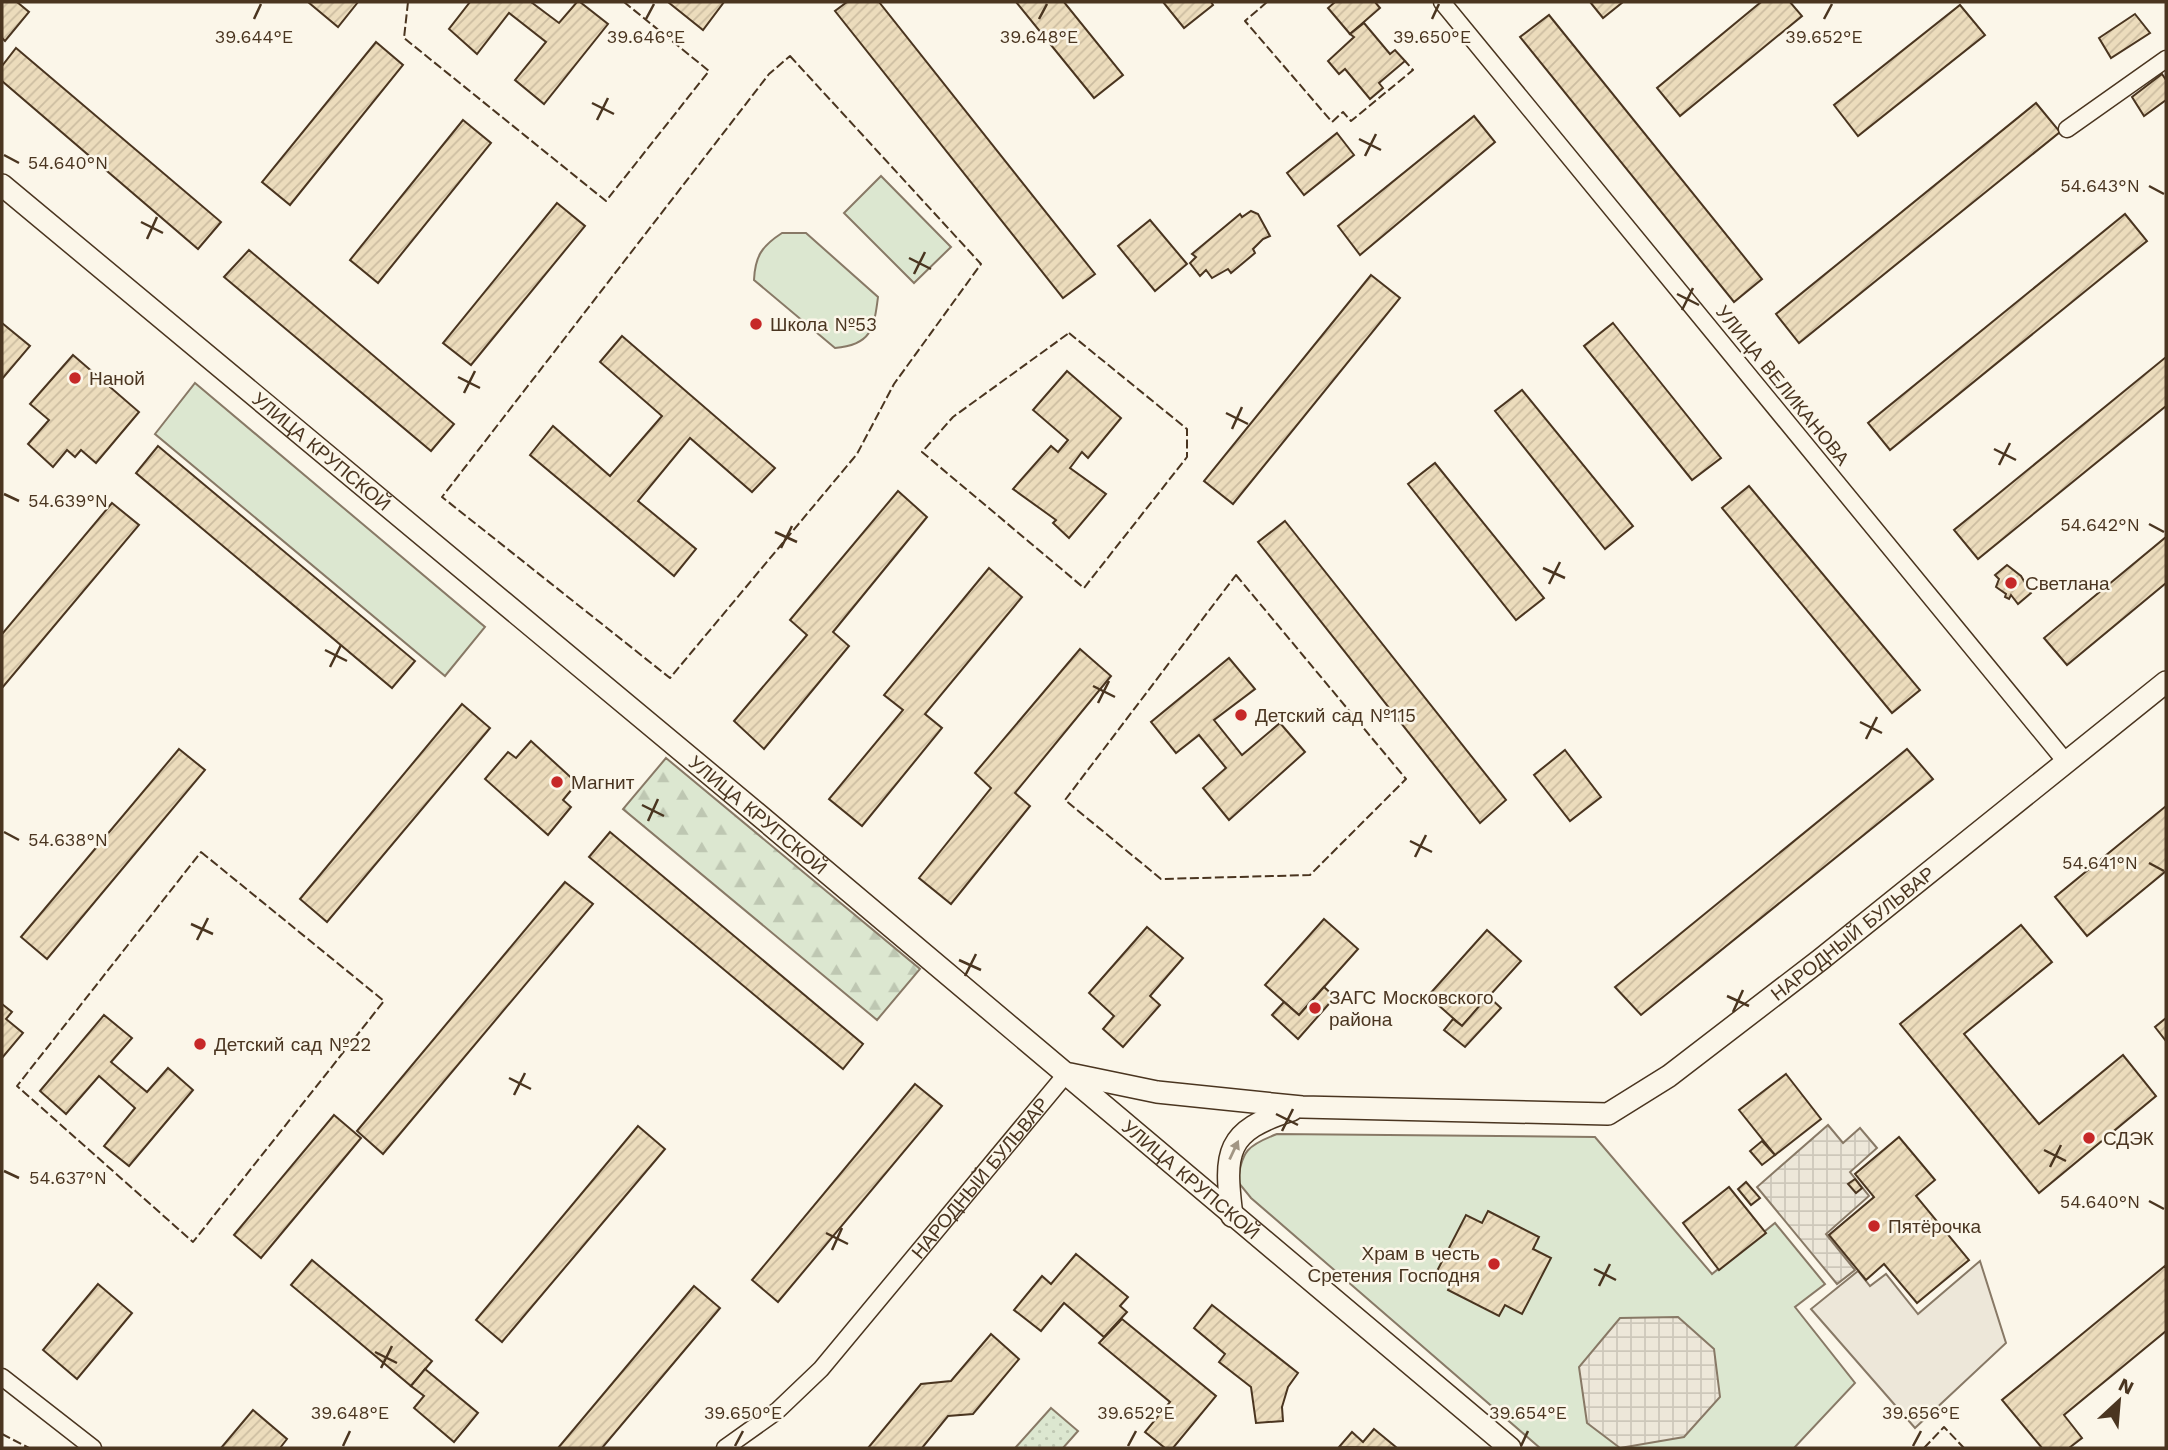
<svg xmlns="http://www.w3.org/2000/svg" width="2168" height="1450" viewBox="0 0 2168 1450" font-family="'Work Sans',sans-serif">
	<style>
		.green { fill: #dce7d0; stroke: #887966; stroke-width: 2 }
		.forest { fill: url(#forest-firs); stroke: #887966; stroke-width: 2 }
		.park { fill: url(#park-dots); stroke: #887966; stroke-width: 2 }
		.parking { fill: #ede7d9; stroke: #887966; stroke-width: 2 }
		.plaza { fill: url(#plaza-grid); stroke: #887966; stroke-width: 2 }
		.building { fill: url(#building-hatch); stroke: #4a3520; stroke-width: 2 }
		.lines { fill: none; stroke-linecap: round; stroke-linejoin: round }
		.minor-casing { stroke: #4a3520; stroke-width: 19 }
		.tertiary-casing { stroke: #4a3520; stroke-width: 24 }
		.minor { stroke: #fbf6e9; stroke-width: 16 }
		.tertiary { stroke: #fbf6e9; stroke-width: 21 }
		.fence { stroke: #4a3520; stroke-width: 2; stroke-dasharray: 9 3.5; stroke-linecap: butt }
		.oneway { fill: #a29684 }
		.ticks { fill: none; stroke: #4a3520; stroke-width: 2.5 }
		.poi-dot { fill: #c62828; stroke: #fbf6e9; stroke-width: 2.5 }
		.labels { text-anchor: middle; stroke-width: 5; stroke-linejoin: round; paint-order: stroke }
		.poi-label { font-size: 19px; fill: #4a3520; stroke: #fbf6e9; text-anchor: start }
		.street-label { font-size: 19px; fill: #4a3520; stroke: #fbf6e9 }
		.ticks-label { font-size: 18px; text-anchor: middle; fill: #4a3520; stroke: #fbf6e9; stroke-width: 5; stroke-linejoin: round; paint-order: stroke }
	</style>
	<defs>
		<pattern id="forest-firs" width="22" height="20" patternUnits="userSpaceOnUse" patternTransform="scale(1.75)"><rect width="22" height="20" fill="#dce7d0"/><path d="M5 1l3.5 6h-7zM16 11l3.5 6h-7z" fill="#bec7b2"/></pattern>
		<pattern id="park-dots" width="8" height="8" patternUnits="userSpaceOnUse" patternTransform="scale(1.75)"><rect width="8" height="8" fill="#dce7d0"/><path d="M2 2h.1M6 6h.1" fill="none" stroke="#bec7b2" stroke-width="1.8" stroke-linecap="round"/></pattern>
		<pattern id="plaza-grid" width="8" height="8" patternUnits="userSpaceOnUse" patternTransform="scale(1.75)"><rect width="8" height="8" fill="#ede7d9"/><path d="M0 4h8M4 0v8" fill="none" stroke="#cdc7ba"/></pattern>
		<pattern id="building-hatch" width="6" height="6" patternUnits="userSpaceOnUse" patternTransform="scale(1.75)"><rect width="6" height="6" fill="#ecdcbc"/><path d="M-1 1l2-2M0 6l6-6M5 7l2-2" fill="none" stroke="#ccbda1"/></pattern>
	</defs>
	<rect width="100%" height="100%" fill="#fbf6e9"/>
	<g class="green">
		<path d="M881,176L951,247L914,283L844,213Z"/>
		<path d="M782,233H806L878,297C874,329 871,345 835,348L754,280C755,256 762,246 782,233Z"/>
		<path d="M195,383L485,627L445,676L155,434Z"/>
		<path d="M1277,1134L1595,1137L1712,1274L1775,1223L1825,1284L1795,1307L1855,1383L1794,1448H1540L1251,1198L1238,1182C1241,1151 1248,1145 1277,1134Z"/>
	</g>
	<path class="forest" d="M666,758L920,969L877,1020L623,809Z"/>
	<path class="park" d="M1051,1408L1078,1431L1063,1448H1015Z"/>
	<path class="parking" d="M1980,1261L2006,1343L1915,1428L1811,1309L1858,1271L1870,1286L1886,1274L1918,1314Z"/>
	<g class="plaza">
		<path d="M1828,1125L1843,1143L1860,1128L1877,1148L1850,1172L1869,1196L1826,1234L1855,1270L1837,1284L1757,1187Z"/>
		<path d="M1678,1317L1714,1349L1720,1397L1684,1437L1620,1448L1587,1423L1579,1367L1620,1318Z"/>
	</g>
	<g class="building">
		<path d="M2,2H17L29,12L5,41L2,38Z"/>
		<path d="M308,2H358L338,27Z"/>
		<path d="M470,2H531L559,23L577,2H580L608,24L544,104L515,80L546,42L509,13L477,54L449,29Z"/>
		<path d="M668,2H724L703,30Z"/>
		<path d="M847,2H879L1095,274L1063,298L835,11Z"/>
		<path d="M1016,2H1064L1123,75L1094,98Z"/>
		<path d="M1163,2H1211L1213,5L1184,28Z"/>
		<path d="M1335,2H1375L1380,8L1350,34L1328,8Z"/>
		<path d="M1590,2H1623L1603,18Z"/>
		<path d="M1761,2H1790L1802,16L1680,116L1657,88Z"/>
		<path d="M1960,5L1985,35L1858,136L1834,105Z"/>
		<path d="M2135,14L2150,33L2111,58L2099,38Z"/>
		<path d="M1549,15L1762,279L1734,302L1520,37Z"/>
		<path d="M1364,23L1390,54L1395,50L1405,61L1379,83L1383,88L1370,99L1345,69L1339,74L1328,61L1354,37L1350,34Z"/>
		<path d="M376,42L403,65L290,205L262,182Z"/>
		<path d="M16,48L221,222L198,249L2,81V66Z"/>
		<path d="M2162,74L2166,80V100L2144,116L2132,97Z"/>
		<path d="M2036,103L2060,132L1799,343L1776,314Z"/>
		<path d="M1474,116L1495,142L1360,255L1338,226Z"/>
		<path d="M463,120L491,143L378,283L350,260Z"/>
		<path d="M1337,133L1354,155L1304,195L1287,173Z"/>
		<path d="M557,203L585,226L471,365L443,343Z"/>
		<path d="M1251,211L1258,214L1270,236L1263,239L1253,249L1255,253L1231,273L1228,269L1212,278L1206,270L1200,276L1190,263L1196,257L1192,254L1240,214L1242,217Z"/>
		<path d="M2125,214L2147,241L1890,450L1868,423Z"/>
		<path d="M1150,220L1187,264L1155,291L1118,246Z"/>
		<path d="M249,250L454,424L431,451L224,277Z"/>
		<path d="M1371,275L1400,298L1233,504L1204,481Z"/>
		<path d="M2,323L30,346L2,379Z"/>
		<path d="M1613,323L1721,458L1692,480L1584,346Z"/>
		<path d="M622,336L775,468L752,492L690,438L638,501L696,549L674,576L530,455L553,426L610,476L662,416L600,362Z"/>
		<path d="M73,355L139,412L96,463L81,450L75,457L67,450L53,467L28,444L49,420L30,404Z"/>
		<path d="M2166,357V406L1978,559L1954,530Z"/>
		<path d="M1067,371L1121,418L1088,458L1082,452L1070,468L1106,494L1069,538L1053,523L1056,520L1013,489L1051,446L1058,452L1068,440L1033,410Z"/>
		<path d="M1522,390L1633,526L1605,549L1495,411Z"/>
		<path d="M158,446L415,661L392,688L136,473Z"/>
		<path d="M1435,463L1544,598L1516,620L1408,484Z"/>
		<path d="M1749,486L1920,690L1892,713L1722,508Z"/>
		<path d="M898,491L927,517L833,632L849,646L764,749L734,721L807,635L790,620Z"/>
		<path d="M112,503L139,525L2,688V634Z"/>
		<path d="M1285,521L1506,800L1480,823L1258,542Z"/>
		<path d="M2166,537V583L2067,665L2044,638Z"/>
		<path d="M2007,565L2021,576L2031,593L2018,604L2011,595L2009,599L2005,597L2006,594L1996,587L1999,579L1995,575Z"/>
		<path d="M989,568L1022,597L925,714L942,728L862,826L829,799L903,710L884,695Z"/>
		<path d="M1080,649L1111,676L1015,793L1030,806L951,904L919,878L991,788L975,773Z"/>
		<path d="M1229,658L1255,689L1214,720L1242,755L1280,723L1305,752L1229,820L1203,788L1226,768L1199,735L1176,753L1151,722Z"/>
		<path d="M462,704L490,728L327,922L300,899Z"/>
		<path d="M531,741L577,783L563,800L571,807L548,835L485,779L508,752L516,758Z"/>
		<path d="M179,749L205,770L47,959L21,937Z"/>
		<path d="M1907,749L1933,779L1641,1015L1615,987Z"/>
		<path d="M1565,750L1601,797L1570,821L1534,775Z"/>
		<path d="M2166,806V871L2087,936L2055,897Z"/>
		<path d="M610,832L863,1044L843,1069L589,857Z"/>
		<path d="M565,882L593,904L383,1154L357,1131Z"/>
		<path d="M1324,919L1358,949L1299,1015L1265,985Z"/>
		<path d="M2021,925L2052,962L1964,1034L2039,1124L2123,1055L2156,1096L2039,1193L1900,1024Z"/>
		<path d="M1147,927L1183,958L1150,996L1160,1005L1123,1047L1103,1029L1114,1016L1089,993Z"/>
		<path d="M1487,930L1521,961L1462,1026L1428,996Z"/>
		<path d="M1324,987L1335,997L1298,1039L1272,1015L1284,1002L1299,1015Z"/>
		<path d="M1488,996L1501,1008L1465,1047L1444,1030L1453,1019L1462,1026Z"/>
		<path d="M2,1004L12,1012L6,1019L23,1033L2,1058Z"/>
		<path d="M104,1015L132,1038L111,1062L147,1092L168,1068L193,1090L129,1166L104,1146L135,1108L99,1076L66,1114L40,1091Z"/>
		<path d="M2166,1018V1041L2155,1027Z"/>
		<path d="M1786,1074L1821,1119L1775,1155L1739,1110Z"/>
		<path d="M915,1084L942,1106L778,1302L752,1280Z"/>
		<path d="M334,1115L361,1138L261,1258L234,1235Z"/>
		<path d="M638,1126L665,1149L502,1342L476,1320Z"/>
		<path d="M1899,1137L1935,1180L1916,1196L1969,1260L1917,1303L1884,1264L1866,1280L1829,1235L1874,1197L1855,1174Z"/>
		<path d="M1762,1141L1775,1155L1762,1165L1750,1151Z"/>
		<path d="M1855,1179L1862,1188L1856,1193L1848,1184Z"/>
		<path d="M1746,1182L1760,1198L1751,1205L1738,1189Z"/>
		<path d="M1729,1187L1766,1233L1719,1270L1683,1223Z"/>
		<path d="M1488,1211L1539,1237L1533,1249L1551,1258L1522,1314L1505,1305L1499,1316L1448,1290L1453,1279L1437,1271L1466,1215L1482,1223Z"/>
		<path d="M1076,1254L1128,1297L1120,1306L1127,1312L1104,1337L1064,1303L1041,1331L1014,1310L1042,1276L1051,1284Z"/>
		<path d="M312,1260L432,1361L411,1386L291,1285Z"/>
		<path d="M2166,1265V1331L2064,1415L2082,1438L2069,1448H2042L2002,1400Z"/>
		<path d="M98,1284L132,1313L77,1379L43,1350Z"/>
		<path d="M694,1286L720,1308L602,1448H558Z"/>
		<path d="M1212,1305L1298,1373L1288,1387L1282,1407L1283,1421L1256,1423L1251,1387L1219,1362L1225,1354L1194,1328Z"/>
		<path d="M1122,1319L1216,1396L1173,1448H1165L1145,1432L1170,1402L1099,1343Z"/>
		<path d="M991,1334L1019,1359L973,1414L948,1416L922,1448H868L921,1384L951,1381Z"/>
		<path d="M425,1369L478,1413L454,1442L414,1408L424,1396L411,1386Z"/>
		<path d="M253,1410L287,1439L280,1448H221Z"/>
		<path d="M1374,1429L1397,1448L1339,1447L1352,1432L1363,1442Z"/>
	</g>
	<g class="lines">
		<g class="minor-casing">
			<g id="minor">
				<path d="M1442,2L2066,762"/>
				<path d="M2067,129L2166,59"/>
				<path d="M2,1377L93,1448"/>
				<path id="s1" d="M725,1448L777,1411L821,1369L1067,1073"/>
			</g>
		</g>
		<g class="tertiary-casing">
			<g id="tertiary">
				<path id="s2" d="M2,185L760,816L1510,1448"/>
				<path id="s3" d="M1070,1074L1157,1092L1302,1107L1608,1114L1669,1076L1820,960L2166,682"/>
				<path d="M1232,1216C1224,1152 1225,1131 1292,1110"/>
			</g>
		</g>
		<use href="#minor" class="minor"/>
		<use href="#tertiary" class="tertiary"/>
		<g class="fence">
			<path d="M408,2L404,38L606,201L709,71L624,2"/>
			<path d="M1267,2L1245,21L1332,122L1343,112L1351,121L1413,70L1405,61"/>
			<path d="M790,56L981,264L894,384L857,454L670,678L442,497L769,74Z"/>
			<path d="M1069,333L1187,429V457L1084,588L922,452L953,417Z"/>
			<path d="M1236,575L1406,779L1310,875L1161,879L1065,800Z"/>
			<path d="M201,852L384,1001L193,1242L17,1086Z"/>
			<path d="M2,1434L29,1448"/>
			<path d="M1924,1448L1944,1427L1964,1448"/>
		</g>
	</g>
	<defs><path id="oneway-solid" d="M-6-.8H1V-3.2L6.5 0L1 3.2V.8H-6Z" transform="scale(1.75)"/></defs>
	<use class="oneway" href="#oneway-solid" transform="translate(1234 1150) rotate(-65)"/>
	<path class="ticks" d="M254,19L261,4M646,19L654,4M1039,19L1047,4M1432,19L1439,4M1824,19L1832,4M592,103L614,114M597,120L608,98M1359,139L1381,150M4,155L19,163M1365,156L1376,134M2149,186L2164,194M141,222L163,233M147,239L157,217M909,258L931,269M914,274L925,252M1677,294L1699,305M1682,310L1693,288M458,377L480,388M464,393L475,371M1226,413L1248,424M1232,429L1242,407M1994,449L2016,460M1999,465L2010,443M4,494L19,501M2149,524L2164,532M775,532L797,542M781,548L792,526M1543,568L1565,578M1549,584L1560,562M325,650L347,661M330,667L341,645M1093,686L1115,697M1098,703L1109,681M1860,722L1882,733M1866,739L1877,717M642,805L664,816M648,821L658,799M4,832L19,840M1410,841L1432,852M1415,857L1426,835M2149,863L2164,871M191,924L213,934M197,940L208,918M959,960L981,970M965,976L976,954M1727,996L1749,1006M1733,1012L1743,990M509,1078L531,1089M514,1095L525,1073M1276,1114L1298,1125M1282,1131L1293,1109M2044,1150L2066,1161M2050,1167L2061,1145M4,1171L19,1178M2149,1201L2164,1209M826,1233L848,1244M832,1250L842,1228M1594,1269L1616,1280M1599,1286L1610,1264M375,1352L397,1363M381,1368L392,1346M343,1446L350,1431M735,1446L743,1431M1128,1446L1136,1431M1521,1446L1528,1431M1913,1446L1921,1431"/>
	<g class="poi-dot">
		<circle cx="756" cy="324" r="7"/>
		<circle cx="75" cy="378" r="7"/>
		<circle cx="2011" cy="583" r="7"/>
		<circle cx="1241" cy="715" r="7"/>
		<circle cx="557" cy="782" r="7"/>
		<circle cx="1315" cy="1008" r="7"/>
		<circle cx="200" cy="1044" r="7"/>
		<circle cx="2089" cy="1138" r="7"/>
		<circle cx="1874" cy="1226" r="7"/>
		<circle cx="1494" cy="1264" r="7"/>
	</g>
	<g class="labels">
		<g class="poi-label">
			<text x="770" y="331">Школа №53</text>
			<text x="89" y="385">Наной</text>
			<text x="2025" y="590">Светлана</text>
			<text x="1255" y="722">Детский сад №115</text>
			<text x="571" y="789">Магнит</text>
			<text x="1329" y="1004">ЗАГС Московского<tspan x="1329" dy="22">района</tspan></text>
			<text x="214" y="1051">Детский сад №22</text>
			<text x="2103" y="1145">СДЭК</text>
			<text x="1888" y="1233">Пятёрочка</text>
			<text x="1480" y="1260" text-anchor="end">Храм в честь<tspan x="1480" dy="22">Сретения Господня</tspan></text>
		</g>
		<g class="street-label">
			<text transform="translate(1783 385) rotate(51)" y="7">УЛИЦА ВЕЛИКАНОВА</text>
			<text dy="7" stroke="none"><textPath href="#s2" startOffset="416">УЛИЦА КРУПСКОЙ</textPath></text>
			<text dy="7" stroke="none"><textPath href="#s2" startOffset="984">УЛИЦА КРУПСКОЙ</textPath></text>
			<text dy="7" stroke="none"><textPath href="#s3" startOffset="845">НАРОДНЫЙ БУЛЬВАР</textPath></text>
			<text dy="7" stroke="none"><textPath href="#s1" startOffset="373">НАРОДНЫЙ БУЛЬВАР</textPath></text>
			<text dy="7" stroke="none"><textPath href="#s2" startOffset="1550">УЛИЦА КРУПСКОЙ</textPath></text>
		</g>
	</g>
	<g class="ticks-label">
		<text x="254" y="43">39.644°E</text>
		<text x="646" y="43">39.646°E</text>
		<text x="1039" y="43">39.648°E</text>
		<text x="1432" y="43">39.650°E</text>
		<text x="1824" y="43">39.652°E</text>
		<text x="68" y="169">54.640°N</text>
		<text x="2100" y="192">54.643°N</text>
		<text x="68" y="507">54.639°N</text>
		<text x="2100" y="531">54.642°N</text>
		<text x="68" y="846">54.638°N</text>
		<text x="2100" y="869">54.641°N</text>
		<text x="68" y="1184">54.637°N</text>
		<text x="2100" y="1208">54.640°N</text>
		<text x="350" y="1419">39.648°E</text>
		<text x="743" y="1419">39.650°E</text>
		<text x="1136" y="1419">39.652°E</text>
		<text x="1528" y="1419">39.654°E</text>
		<text x="1921" y="1419">39.656°E</text>
	</g>
	<rect width="2168" height="1450" fill="none" stroke="#4a3520" stroke-width="7"/>
	<g transform="translate(2119 1401) rotate(26)" stroke="#fbf6e9" stroke-width="5" paint-order="stroke">
	<path d="M0-5L12 26L0 18L-12 26Z" fill="#4a3520"/>
	<text y="-10" font-size="19" font-weight="bold" text-anchor="middle" fill="#4a3520">N</text>
	</g>
</svg>
